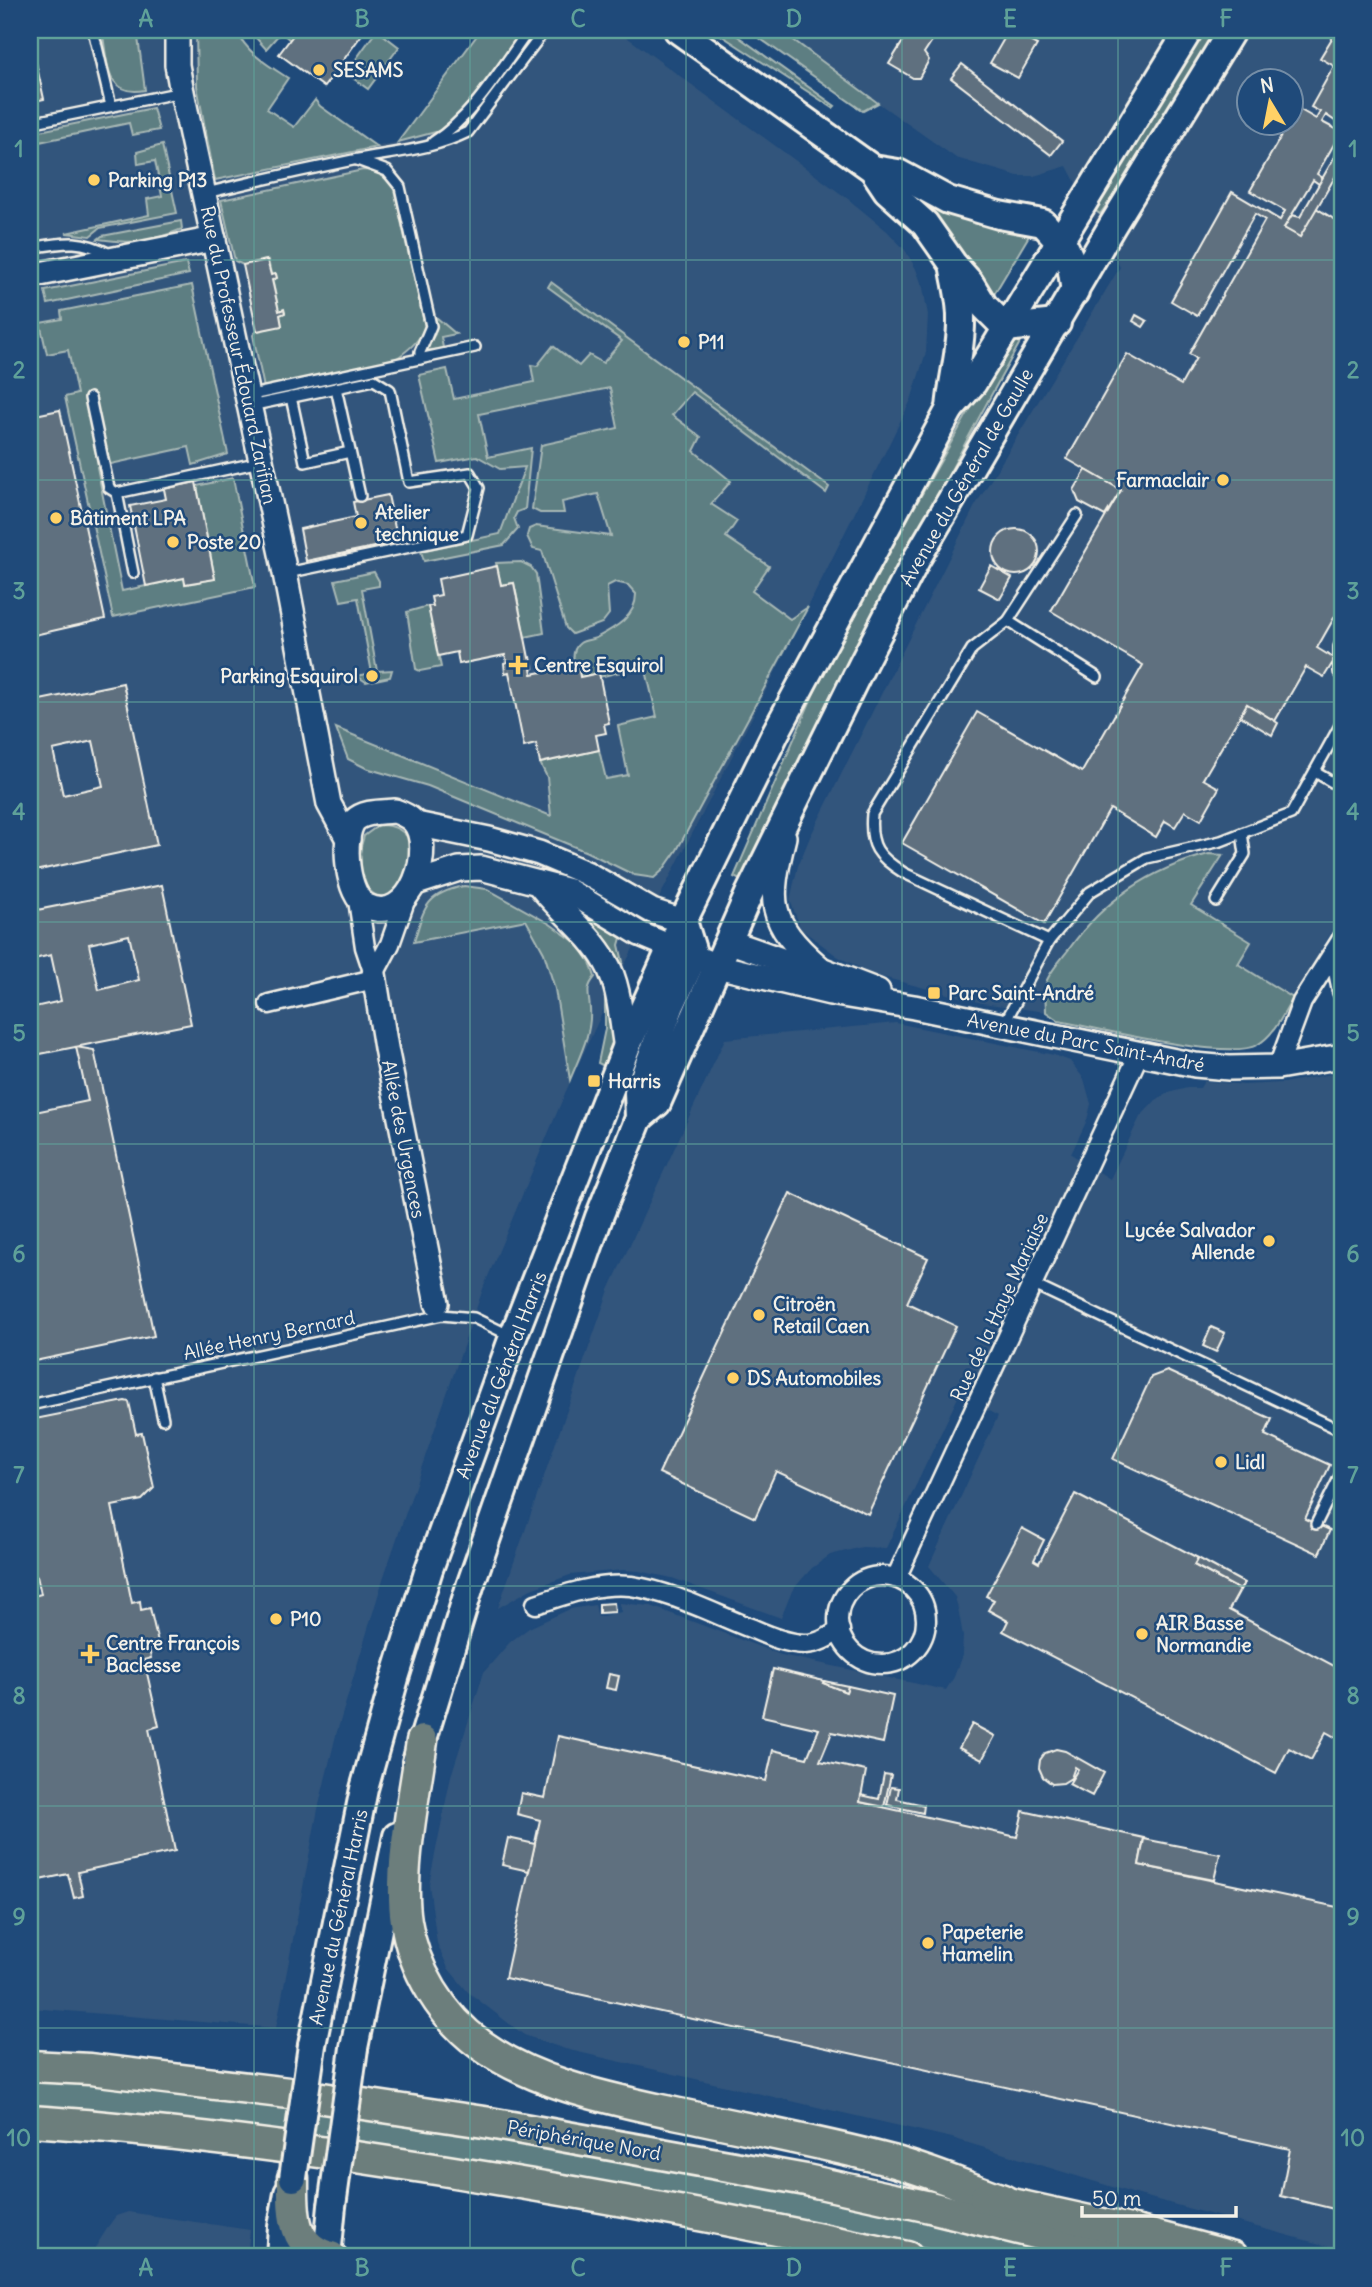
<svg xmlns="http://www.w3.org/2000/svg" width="1372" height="2287" viewBox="0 0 1372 2287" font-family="Delius,sans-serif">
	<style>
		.built { fill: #32557c; fill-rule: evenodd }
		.green { fill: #5d7e82; stroke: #a8b8b5; stroke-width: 2 }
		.building { fill: #5e707f; stroke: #f4f1e8; stroke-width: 2; fill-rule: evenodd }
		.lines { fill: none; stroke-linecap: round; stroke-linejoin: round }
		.service-casing { stroke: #f4f1e8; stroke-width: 14 }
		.minor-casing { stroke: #f4f1e8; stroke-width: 23 }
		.tertiary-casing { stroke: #f4f1e8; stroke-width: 28 }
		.secondary-casing { stroke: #f4f1e8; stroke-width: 32 }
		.trunk-casing { stroke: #f4f1e8; stroke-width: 35 }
		.service { stroke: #1f4a7a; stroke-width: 9 }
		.minor { stroke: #1f4a7a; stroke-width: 18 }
		.tertiary { stroke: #1f4a7a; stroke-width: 23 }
		.secondary { stroke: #1f4a7a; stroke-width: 26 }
		.trunk { stroke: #6c7e7c; stroke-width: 30 }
		.secondary-bridge-casing { stroke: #f4f1e8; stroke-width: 32; stroke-linecap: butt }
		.secondary-bridge { stroke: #1f4a7a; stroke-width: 26 }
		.grid { fill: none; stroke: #5fa199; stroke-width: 2; stroke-opacity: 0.55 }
		.poi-dot { fill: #ffd166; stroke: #1f4a7a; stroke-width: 2.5 }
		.labels { text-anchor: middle; stroke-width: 5; stroke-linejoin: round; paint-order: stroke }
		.poi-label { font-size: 19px; font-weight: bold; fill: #f4f1e8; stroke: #1f4a7a; text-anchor: start }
		.street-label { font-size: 19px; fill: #f4f1e8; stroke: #1f4a7a }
		.neatline { fill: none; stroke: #5fa199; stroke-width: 2.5 }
		.grid-label { font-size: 23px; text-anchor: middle; font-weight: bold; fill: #5fa199 }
	</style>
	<rect width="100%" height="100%" fill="#1f4a7a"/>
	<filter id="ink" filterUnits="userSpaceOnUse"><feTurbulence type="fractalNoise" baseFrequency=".0143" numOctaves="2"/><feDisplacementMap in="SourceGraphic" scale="14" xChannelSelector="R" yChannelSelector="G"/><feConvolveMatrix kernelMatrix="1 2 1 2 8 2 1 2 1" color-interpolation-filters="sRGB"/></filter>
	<g filter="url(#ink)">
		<g class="built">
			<path d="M30,30H196L197,86L215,180L398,142L481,30H617L848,199L887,231L905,250L916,269L923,288L928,315L926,352L911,400L778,667L621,972L566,1091L484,1286L384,1576L336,1735L318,1809L276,2028L30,2008Z"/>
			<path d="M779,30H1342V914L1270,1035L1255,1046L1239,1049L1171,1044L1059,1021L1046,1012L982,1003L871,974L837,956L801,929L790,900L798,866L810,837L975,506L1120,267L1067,166L1034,176H1018L956,158L857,88ZM1250,80H1292V122H1250Z"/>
			<path d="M896,1023L1054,1055L1070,1061L1084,1079L1091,1104L1087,1120L1071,1154L1110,1179L1140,1117L1156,1100L1168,1093L1187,1088H1200L1204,1081L1244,1085L1283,1083L1342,1072V2250L1132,2193L952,2138L565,2049L524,2035L468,1992L448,1968L437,1943L429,1884L451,1776L484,1672L510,1642L529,1628L570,1609L595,1605L598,1617L621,1612L620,1603L651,1606L781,1655L946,1690L954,1677L962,1655L963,1636L959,1613L955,1597L929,1566L998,1416L959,1395L886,1548L862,1547L830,1555L812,1568L802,1579L792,1591L781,1618L672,1578L639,1571L623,1570L570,1575L531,1589L498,1608L609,1290L725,1039Z"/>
			<path d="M128,2212L250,2230L247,2257H89L112,2221L116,2216Z"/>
		</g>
		<g class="green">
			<path d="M102,30H137L145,90C104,98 108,60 102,30Z"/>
			<path d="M196,30H236C247,53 266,64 288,78L267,109L294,127L315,100L320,106L377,147L215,180L197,86Z"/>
			<path d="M249,30H297L290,40L281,32L266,49Z"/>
			<path d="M377,30L399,47L368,89L346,73Z"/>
			<path d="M481,30H523L456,120L443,130L398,142Z"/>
			<path d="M713,30H729L835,106L833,108Z"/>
			<path d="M748,30H780L878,103L863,111Z"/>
			<path d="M1200,30H1219L1149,147L1100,214L1090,207Z"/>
			<path d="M153,108L159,130L132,135L129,123L30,144V133Z"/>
			<path d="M162,145L177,213L100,228L90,236L66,233L149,215L147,199L162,196L155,161L138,164L137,152Z"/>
			<path d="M363,170C376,170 383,176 393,185L425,327C419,342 408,350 396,359L264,388L253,335L257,331L282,325L268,260L243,265L235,261L221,200Z"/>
			<path d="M932,207L1030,234L990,301L933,213Z"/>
			<path d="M181,221L182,229C144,244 138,244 98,239L102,236Z"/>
			<path d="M186,263L189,274L48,304L45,291Z"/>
			<path d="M551,282L829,487L826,493L692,392L672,415L701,437L694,451L731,481L711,504L737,521L726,537L769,566L752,591L790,619L808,607L677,850L663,870L654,878L634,875L587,852L428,786L366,768L348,759L336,728L551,816L547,777L540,763L599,750L606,779L628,775L618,726L657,717L645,666L599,677L598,673L580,677L578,665L574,664C573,658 573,648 580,643C584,640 591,640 596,638C615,628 636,617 636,594L628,585L615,582L607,586L609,614L602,623L572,634L566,628L542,551L533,549L527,536L529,529L536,526L611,536L598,494L562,502L564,513H540L532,509L541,445L618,428L610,388L479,414L488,457L531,448L525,509L517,512L514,518L518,529L504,545L424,561L421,551L500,534L525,467L500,469L477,456L439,463L419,375L447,369L454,399L534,382L531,365L537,366L553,346L579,366L589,355L603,363L622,341L548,287Z"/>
			<path d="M192,285L228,454L193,465L189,447L97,467L122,591L184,578L186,584L215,579L197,486L233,478L255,587L113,617L65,397L77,394L68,350L47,354L40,323L62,319L61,311Z"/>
			<path d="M434,317L437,318L456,334L441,337L443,348L424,351L435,334Z"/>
			<path d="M1011,337H1023C924,516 832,698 742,881L734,877L830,656Z"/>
			<path d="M521,562L531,567L536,574L544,633L525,637L514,583L501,585L496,563Z"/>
			<path d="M374,572L379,581V586L362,589L377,671L392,670L390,677L366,682L357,676L372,673L358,598L341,601L335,580Z"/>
			<path d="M428,606L441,667L420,671L416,669L407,612Z"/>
			<path d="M379,825C396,825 404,830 413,845C406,872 408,882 385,899C358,893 356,858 364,836Z"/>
			<path d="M1209,854L1223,855L1191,905L1251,942L1238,964L1293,998C1283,1014 1275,1035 1257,1045C1228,1061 1096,1028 1059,1021L1046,1012C1046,1003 1044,988 1047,980C1052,969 1062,958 1069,949C1104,900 1150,869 1209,854Z"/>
			<path d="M464,886L487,889L550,924L578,944L590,962L595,977C585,989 589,994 590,1009C592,1034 579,1057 570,1080L555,989L544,953L526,920L414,942C424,908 425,894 464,886Z"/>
			<path d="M574,908L621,938L619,945L623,962L621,966Z"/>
			<path d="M607,992L614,1039L606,1067L598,1063L605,1029V997Z"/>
			<path d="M30,2080C135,2087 240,2102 344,2117C475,2136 605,2158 735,2182C823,2199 911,2219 999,2238L1021,2244L1028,2253L1026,2257H966L726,2206L153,2118L30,2106Z"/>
		</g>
		<g class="building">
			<path d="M297,30H365L324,87L279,54Z"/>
			<path d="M910,30H939L924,53L929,60L919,78H913L889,64Z"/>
			<path d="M940,30H961L955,39Z"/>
			<path d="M1009,30L1037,45L1018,78L990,63Z"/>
			<path d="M1337,30L1342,33V49L1338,57L1342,60V108L1335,121L1326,115L1322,122L1341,132L1317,174L1323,178L1319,184L1313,180L1284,228L1300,237L1316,208L1342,224V604L1317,648L1335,659L1324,677L1306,667L1275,721L1247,704L1203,779L1219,788L1201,820L1185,811L1175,827L1165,821L1156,837L1110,809L1044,924L902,843L977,712L1082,772L1143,665L1051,611L1121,490L1067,459L1127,354L1181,385L1196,358L1189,354L1265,220L1255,214L1197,316L1171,301L1232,192L1280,220L1285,211L1250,191L1289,122H1292L1297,108L1316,119L1320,112L1311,107L1334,66L1320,58Z"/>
			<path d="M30,35L44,99L30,102Z"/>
			<path d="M962,64L1062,141L1051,155L951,78Z"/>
			<path d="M1342,144V165L1300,237L1284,228L1292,215L1300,217Z"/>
			<path d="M267,260L271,275L276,274L277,278L272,280L279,311L284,309L285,313L280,315L282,326L257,331L243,265Z"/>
			<path d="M1136,315L1147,321L1143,327L1133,321Z"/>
			<path d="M60,410L105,619L30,636V416Z"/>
			<path d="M1086,470L1121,490L1105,516L1079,502L1074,490Z"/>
			<path d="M196,482L215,579L185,584L184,578L146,586L130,506L166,499L164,489Z"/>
			<path d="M388,495L398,542L306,561L300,529L356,517L353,502Z"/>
			<circle cx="1016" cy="552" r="23"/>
			<path d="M497,566L501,585L514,583L529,658L531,657L533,668H531L532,674L578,665L580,677L599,673L609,723L604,724L606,733L596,735L599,750L540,763L536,744L524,747L509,672L505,673L504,663L507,662L505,655L459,664L457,652L438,656L428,606H433L431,597L441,595L438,579Z"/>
			<path d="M991,566L1012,578L1000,599L979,588Z"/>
			<path d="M123,683L157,845L30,872V702ZM93,741L103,786L63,795L53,750Z"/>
			<path d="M1247,704L1278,723L1272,735L1240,716Z"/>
			<path d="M162,885L191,1024L30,1056V1008L61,1001L51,955L30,960V902L32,911ZM129,935L139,980L99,990L89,944Z"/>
			<path d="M76,1047L94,1050L154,1336L30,1362V1113L88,1101Z"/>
			<path d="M790,1193L928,1258L907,1303L956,1326L868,1514L776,1471L755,1518L659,1473Z"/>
			<path d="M1211,1327L1225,1333L1216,1352L1203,1346Z"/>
			<path d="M1167,1371L1272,1419L1265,1435L1330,1465L1305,1519L1330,1530L1319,1554L1113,1459L1151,1377Z"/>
			<path d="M125,1401L129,1402L136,1434L142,1433L154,1488L142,1500L112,1506L132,1603L140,1601L141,1610L150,1608L159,1647L149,1649L151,1658L144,1660L159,1726L149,1729L175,1851L78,1872L83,1896L74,1898L68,1874L30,1882V1597L41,1594L37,1576L30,1578V1420Z"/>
			<path d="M1075,1494L1198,1558L1194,1565L1240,1590L1229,1610L1342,1670V1723L1335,1737L1326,1732L1311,1760L1289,1748L1276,1773L1003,1631L1008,1621L988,1610L994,1600L986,1596L1022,1528L1044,1540L1034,1560L1039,1563Z"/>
			<path d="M1198,1558L1244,1583L1240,1590L1194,1565Z"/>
			<path d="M614,1603L615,1612L599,1613V1604Z"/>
			<path d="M773,1669L824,1681L823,1683L846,1692L848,1686L893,1696L883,1743L832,1732L820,1761L866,1771L860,1802L1017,1837L1023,1811L1144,1838L1139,1865L1342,1908V2211L1281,2196L1290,2149L505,1978L540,1820L517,1814L521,1793L545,1798L558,1736L766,1781L773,1750L807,1758L819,1729L762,1716Z"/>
			<path d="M609,1674L619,1676L616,1690L606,1688Z"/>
			<path d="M824,1681L848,1686L846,1692L823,1683Z"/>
			<path d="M972,1724L995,1736L982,1760L959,1748Z"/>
			<path d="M1056,1749L1065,1751L1104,1773L1092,1796L1069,1784L1078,1769L1075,1767L1071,1778L1063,1783L1052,1784L1043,1777L1039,1768L1040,1760L1045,1753Z"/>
			<path d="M884,1774L891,1775L884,1807L860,1802L861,1795L879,1799Z"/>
			<path d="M891,1787L899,1788L897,1799L924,1805L923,1813L887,1805Z"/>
			<path d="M508,1838L535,1844L529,1871L502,1865Z"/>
			<path d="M1144,1839L1220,1854L1214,1880L1139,1865Z"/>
		</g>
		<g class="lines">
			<g class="service-casing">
				<g id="service">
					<path d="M93,30L111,106"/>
					<path d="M30,123L182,92"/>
					<path d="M433,142C474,116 501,68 529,30"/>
					<path d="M357,160L387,171L400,187L431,326L420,352V359"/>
					<path d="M206,193C255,181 304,170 353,160C393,152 431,150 468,132L545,30"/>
					<path d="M30,248C65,242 79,238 112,255"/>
					<path d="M336,388L360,496"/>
					<path d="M247,396L475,347"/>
					<path d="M291,397L305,462L350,452"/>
					<path d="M90,398L109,488L117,493"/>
					<path d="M250,406L374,380L390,390L409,482L470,473L479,488L467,535L287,573"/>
					<path d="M133,573L117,493L260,462"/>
					<path d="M1008,621L1097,677"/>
					<path d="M1342,641L1339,647V672L1342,675"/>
					<path d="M1315,772L1342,788"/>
					<path d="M1216,901L1245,854L1242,833"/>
					<path d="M1049,941L904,873C878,857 869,846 872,814L972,649L1008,621L1077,515"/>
					<path d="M1004,1024L1049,941L1090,892L1147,858L1221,841L1291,814L1342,722"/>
					<path d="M1032,1284L1342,1431"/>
					<path d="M154,1377L163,1419"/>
					<path d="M30,1405L442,1315L474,1318L511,1336"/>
					<path d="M1316,1524L1342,1472"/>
				</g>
			</g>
			<g class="minor-casing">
				<g id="minor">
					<path d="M358,900L365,947L374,974"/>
					<path d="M1334,952L1342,991"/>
					<path d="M374,974L390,944L406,898"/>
					<path d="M269,1004L374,979"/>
					<path d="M1278,1067L1302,1002L1342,939"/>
					<circle cx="882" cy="1620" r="44"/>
					<path d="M896,1578L1139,1054"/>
					<path d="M536,1604C566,1594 598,1583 631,1586C673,1592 714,1614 753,1629C769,1636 788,1644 805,1644C818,1644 829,1637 840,1630"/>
				</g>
			</g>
			<g class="tertiary-casing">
				<g id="tertiary">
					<path d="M177,30V65L182,92L283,563L329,804L348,839"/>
					<path d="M30,276L214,239"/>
					<path d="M395,811C401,813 408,816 413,821C436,846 411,927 367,906C347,897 341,838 354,821C363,811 382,812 395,811Z"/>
					<path d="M416,824L489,839L539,853L586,873L652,911L683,921"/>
					<path d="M784,837C768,901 767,922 819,967"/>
					<path d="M416,883L459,869L481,868L504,874L569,891L640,934L717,966L830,993L914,1007L1195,1065L1229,1068L1278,1067L1342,1056"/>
					<path d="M538,883C559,911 589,932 606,962C620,986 621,1021 626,1048"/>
					<path d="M728,941L782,960L821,969L878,991"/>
					<path d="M374,974L386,1048L437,1303"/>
				</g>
			</g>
			<g class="secondary-casing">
				<g id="secondary">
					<path d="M678,30L873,169L887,190L925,224L953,264L970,283L984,306L1006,328L1057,323"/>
					<path d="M873,169L898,173L948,200L999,215L1043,223L1065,247L1070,258L1075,292"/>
					<path d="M950,409C952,380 961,352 961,323C962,304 957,287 954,269"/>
					<path d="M639,1118L657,1103L749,894L862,665L916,560L1112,226L1232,30"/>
					<path d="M416,1762L470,1586L599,1217L639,1118L638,1093L671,1005L694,956L683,921"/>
					<path d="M312,2045L364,1789L395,1678L429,1569L513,1337L626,1048L683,921L776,732L950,409L973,383L1189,30"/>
					<path d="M354,2048L397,1836"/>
					<path d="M280,2257L282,2226L288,2193"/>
					<path d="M327,2257L332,2206"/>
				</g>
			</g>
			<g class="trunk-casing">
				<g id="trunk">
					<path d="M422,1741C415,1793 398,1871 406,1921C413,1969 442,2017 481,2045C536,2084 606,2098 670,2112C742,2128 816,2141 888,2160C927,2170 965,2187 1003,2200"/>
					<path d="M30,2066L90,2069L289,2093L484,2122L806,2180L930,2207L1132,2257"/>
					<path d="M30,2121C139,2128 247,2142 356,2157C541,2184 725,2218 907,2257"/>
					<path d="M293,2178C293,2211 290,2247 331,2257"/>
					<path d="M985,2198L1139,2232L1233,2257"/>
				</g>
			</g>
			<use href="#service" class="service"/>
			<use href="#minor" class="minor"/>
			<use href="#tertiary" class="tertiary"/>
			<use href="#secondary" class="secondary"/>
			<use href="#trunk" class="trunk"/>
			<g class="secondary-bridge-casing">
				<g id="secondary-bridge">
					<path d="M293,2178L312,2045"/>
					<path d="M332,2206L354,2048"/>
				</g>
			</g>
			<use href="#secondary-bridge" class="secondary-bridge"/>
		</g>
	</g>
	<path class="grid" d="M254,30V2257M470,30V2257M686,30V2257M902,30V2257M1118,30V2257M30,260H1342M30,480H1342M30,702H1342M30,922H1342M30,1144H1342M30,1364H1342M30,1586H1342M30,1806H1342M30,2028H1342"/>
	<g class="poi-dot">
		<circle cx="319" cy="70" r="7"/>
		<circle cx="94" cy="180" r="7"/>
		<circle cx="684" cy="342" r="7"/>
		<circle cx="1223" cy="480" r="7"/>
		<circle cx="56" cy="518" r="7"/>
		<circle cx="361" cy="523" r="7"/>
		<circle cx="173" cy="542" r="7"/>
		<path d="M514.5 654.5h7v7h7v7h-7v7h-7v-7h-7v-7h7z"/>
		<circle cx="372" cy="676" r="7"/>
		<rect x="927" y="986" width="14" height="14" rx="3.5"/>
		<rect x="587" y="1074" width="14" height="14" rx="3.5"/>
		<circle cx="1269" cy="1241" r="7"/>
		<circle cx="759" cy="1315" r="7"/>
		<circle cx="733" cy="1378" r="7"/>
		<circle cx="1221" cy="1462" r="7"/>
		<circle cx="276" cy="1619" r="7"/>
		<circle cx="1142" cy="1634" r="7"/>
		<path d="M86.5 1643.5h7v7h7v7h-7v7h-7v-7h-7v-7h7z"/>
		<circle cx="928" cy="1943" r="7"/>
	</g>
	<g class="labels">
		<g class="poi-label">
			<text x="333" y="77">SESAMS</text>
			<text x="108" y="187">Parking P13</text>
			<text x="698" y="349">P11</text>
			<text x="1209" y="487" text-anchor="end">Farmaclair</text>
			<text x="375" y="519">Atelier<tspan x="375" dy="22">technique</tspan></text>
			<text x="70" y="525">Bâtiment LPA</text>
			<text x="187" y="549">Poste 20</text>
			<text x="534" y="672">Centre Esquirol</text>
			<text x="358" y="683" text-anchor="end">Parking Esquirol</text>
			<text x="948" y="1000">Parc Saint-André</text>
			<text x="608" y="1088">Harris</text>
			<text x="1255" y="1237" text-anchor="end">Lycée Salvador<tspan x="1255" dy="22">Allende</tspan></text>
			<text x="773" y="1311">Citroën<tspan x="773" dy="22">Retail Caen</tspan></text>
			<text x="747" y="1385">DS Automobiles</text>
			<text x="1235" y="1469">Lidl</text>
			<text x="290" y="1626">P10</text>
			<text x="1156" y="1630">AIR Basse<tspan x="1156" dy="22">Normandie</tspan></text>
			<text x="106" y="1650">Centre François<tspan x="106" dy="22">Baclesse</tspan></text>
			<text x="942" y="1939">Papeterie<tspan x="942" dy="22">Hamelin</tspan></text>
		</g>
		<g class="street-label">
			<text transform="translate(239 355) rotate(78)" y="7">Rue du Professeur Édouard Zarifian</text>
			<text transform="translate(966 477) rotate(-60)" y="7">Avenue du Général de Gaulle</text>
			<text transform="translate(1086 1042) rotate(11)" y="7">Avenue du Parc Saint-André</text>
			<text transform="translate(404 1139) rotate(79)" y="7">Allée des Urgences</text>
			<text transform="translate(999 1307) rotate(-65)" y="7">Rue de la Haye Mariaise</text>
			<text transform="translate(269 1335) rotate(-12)" y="7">Allée Henry Bernard</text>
			<text transform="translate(501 1375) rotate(-69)" y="7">Avenue du Général Harris</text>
			<text transform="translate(338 1917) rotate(-78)" y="7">Avenue du Général Harris</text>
			<text transform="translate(584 2140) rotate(10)" y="7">Périphérique Nord</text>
		</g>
	</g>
	<rect width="1372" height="2287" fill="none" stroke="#1f4a7a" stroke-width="77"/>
	<g transform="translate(1270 102) rotate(350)"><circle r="33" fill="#1f4a7a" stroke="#748da6" stroke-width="2"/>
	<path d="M0-5L12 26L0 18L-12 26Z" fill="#ffd166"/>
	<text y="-10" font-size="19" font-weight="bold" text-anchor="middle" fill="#f4f1e8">N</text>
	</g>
	<path d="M1082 2206v10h154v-10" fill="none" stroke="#f4f1e8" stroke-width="3.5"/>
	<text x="1092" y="2206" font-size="21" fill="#f4f1e8" stroke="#1f4a7a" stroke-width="5" paint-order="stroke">50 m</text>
	<rect x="38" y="38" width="1296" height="2210" class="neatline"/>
	<g class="grid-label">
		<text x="146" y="27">A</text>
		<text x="362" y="27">B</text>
		<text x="578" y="27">C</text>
		<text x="794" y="27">D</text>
		<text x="1010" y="27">E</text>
		<text x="1226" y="27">F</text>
		<text x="19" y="157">1</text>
		<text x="1353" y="157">1</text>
		<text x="19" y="378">2</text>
		<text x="1353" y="378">2</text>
		<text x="19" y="599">3</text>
		<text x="1353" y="599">3</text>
		<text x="19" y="820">4</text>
		<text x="1353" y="820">4</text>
		<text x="19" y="1041">5</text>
		<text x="1353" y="1041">5</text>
		<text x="19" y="1262">6</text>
		<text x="1353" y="1262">6</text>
		<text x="19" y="1483">7</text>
		<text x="1353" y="1483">7</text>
		<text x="19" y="1704">8</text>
		<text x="1353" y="1704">8</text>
		<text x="19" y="1925">9</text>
		<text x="1353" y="1925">9</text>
		<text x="19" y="2146">10</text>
		<text x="1353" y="2146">10</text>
		<text x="146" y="2276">A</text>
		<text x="362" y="2276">B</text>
		<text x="578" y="2276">C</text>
		<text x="794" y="2276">D</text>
		<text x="1010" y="2276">E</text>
		<text x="1226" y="2276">F</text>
	</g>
</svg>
